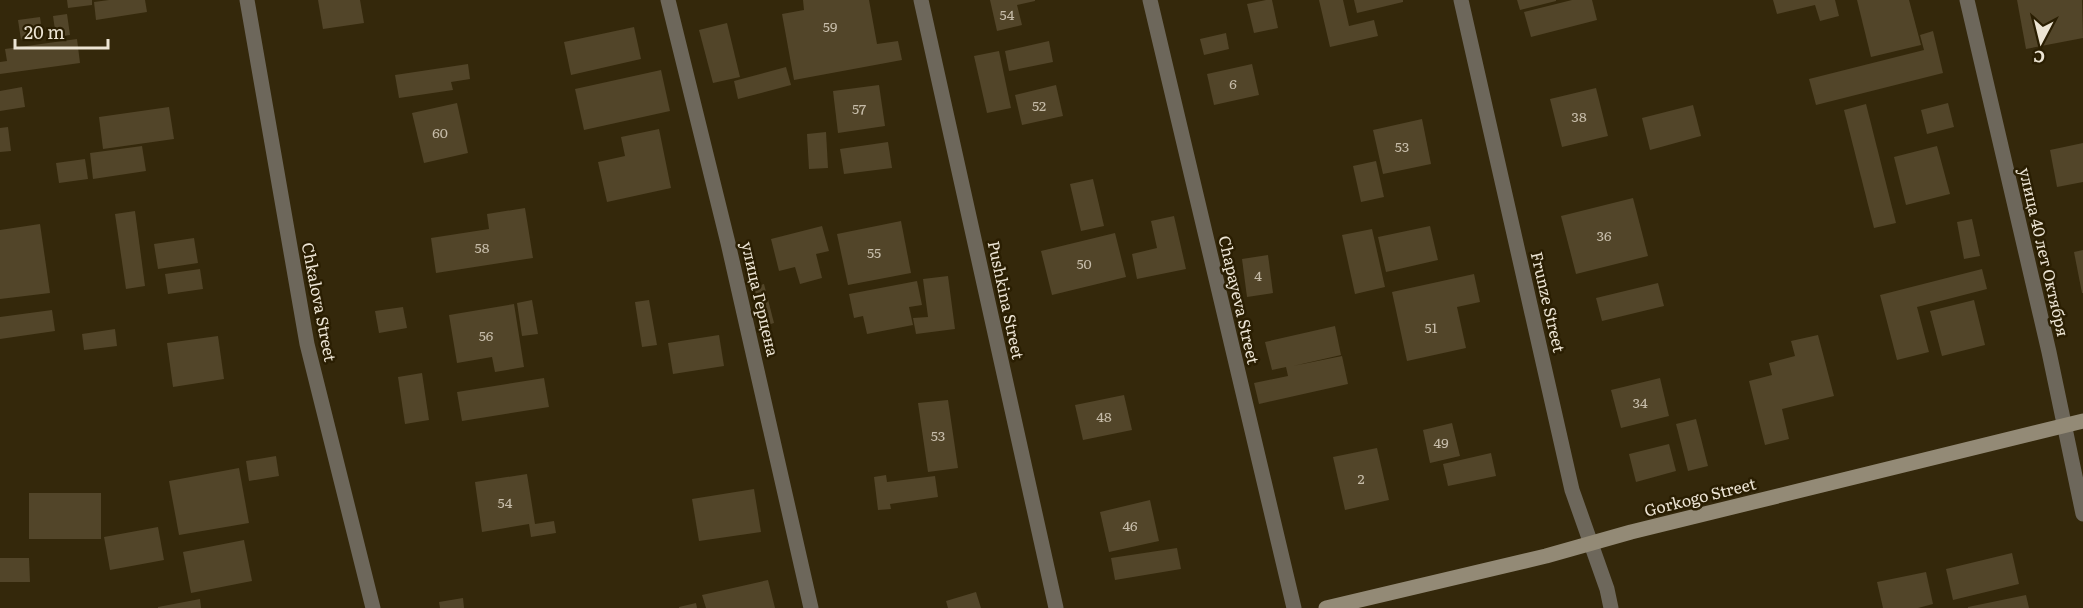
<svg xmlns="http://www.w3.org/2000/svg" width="2083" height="608" viewBox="0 0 2083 608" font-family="Literata,serif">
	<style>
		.building { fill: #524529 }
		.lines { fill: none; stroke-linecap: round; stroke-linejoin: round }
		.street { stroke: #6d675b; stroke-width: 15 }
		.secondary { stroke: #938a76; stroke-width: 15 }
		.labels { text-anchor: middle; stroke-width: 5; stroke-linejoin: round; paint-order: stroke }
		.number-label { font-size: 14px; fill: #c6bca9 }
		.street-label { font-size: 16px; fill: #ece4d4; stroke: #2a1e02 }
	</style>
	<rect width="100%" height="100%" fill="#34280b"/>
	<g class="building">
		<path d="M67,0H92V5L68,8Z"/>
		<path d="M109,0H145L147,12L96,20L94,2Z"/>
		<path d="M318,0H360L364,23L323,29Z"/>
		<path d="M803,0H869L877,44L898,41L902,60L794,80L782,14L804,10Z"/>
		<path d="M990,0H1035V1L1017,5L1022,25L997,31Z"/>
		<path d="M1266,0H1272L1278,28L1254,33L1247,4Z"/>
		<path d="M1319,0H1343L1349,26L1374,20L1378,36L1330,47Z"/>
		<path d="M1354,0H1403V2L1357,13Z"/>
		<path d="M1517,0H1556V1L1520,10Z"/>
		<path d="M1572,0H1592L1597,20L1531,37L1524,12Z"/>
		<path d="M1773,0H1835L1839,16L1820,21L1815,5L1777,14Z"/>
		<path d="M1857,0H1909L1921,45L1871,57Z"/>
		<path d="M2017,0H2082L2083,38L2026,49Z"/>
		<path d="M67,14L70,35L56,37L53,16Z"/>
		<path d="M40,17L43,37L21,40L18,20Z"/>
		<path d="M727,23L740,77L713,83L699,30Z"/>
		<path d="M634,27L641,59L571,75L564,42Z"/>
		<path d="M1933,31L1943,73L1816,105L1809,79L1924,50L1920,35Z"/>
		<path d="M1226,33L1229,49L1204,55L1200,39Z"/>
		<path d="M77,39L80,63L0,74V62L7,61L5,49Z"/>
		<path d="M1049,41L1053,62L1009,71L1005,51Z"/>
		<path d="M999,51L1011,108L987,113L974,56Z"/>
		<path d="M468,64L470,79L451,82L453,90L399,98L395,75Z"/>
		<path d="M1252,64L1259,95L1214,105L1207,74Z"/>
		<path d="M786,67L791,85L738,99L734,81Z"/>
		<path d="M661,70L670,111L584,130L575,89Z"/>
		<path d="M879,85L885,126L838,133L833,91Z"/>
		<path d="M1056,85L1063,116L1022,125L1015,95Z"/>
		<path d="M22,87L25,107L0,111V91Z"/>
		<path d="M1596,88L1608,136L1562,147L1550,99Z"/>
		<path d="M457,103L468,153L424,163L412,113Z"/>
		<path d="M1948,103L1954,127L1927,134L1921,110Z"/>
		<path d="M1866,104L1896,223L1874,228L1844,110Z"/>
		<path d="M1693,105L1701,136L1650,150L1642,118Z"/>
		<path d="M169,107L174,139L103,149L99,117Z"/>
		<path d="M1422,119L1431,164L1383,174L1373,130Z"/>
		<path d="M8,127L11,151L0,152V128Z"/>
		<path d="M659,129L671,188L607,202L598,162L625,156L621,137Z"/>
		<path d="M826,132L828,168L809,169L807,134Z"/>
		<path d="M888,142L892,168L844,174L840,149Z"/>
		<path d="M2083,143V182L2057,187L2050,150Z"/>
		<path d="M142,146L146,171L93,179L90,153Z"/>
		<path d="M1937,146L1950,194L1906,205L1894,157Z"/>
		<path d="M85,159L88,179L59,183L56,163Z"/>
		<path d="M1376,161L1384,197L1361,202L1353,166Z"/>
		<path d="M1093,179L1104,226L1081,231L1070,184Z"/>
		<path d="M1633,198L1648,256L1576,274L1561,216Z"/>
		<path d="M525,208L533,258L436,273L431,238L489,229L487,214Z"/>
		<path d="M135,211L145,286L126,289L115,214Z"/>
		<path d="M1174,216L1186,269L1137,279L1132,254L1157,248L1151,221Z"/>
		<path d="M1972,219L1980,256L1964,259L1957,222Z"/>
		<path d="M901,221L911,273L848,285L837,234Z"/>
		<path d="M40,224L50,293L0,299V230Z"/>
		<path d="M822,226L829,251L816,254L822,278L800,284L795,267L779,271L771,239Z"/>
		<path d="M1430,226L1438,260L1386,272L1378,237Z"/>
		<path d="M1372,229L1385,287L1355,294L1342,235Z"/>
		<path d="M1115,233L1126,277L1052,295L1041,251Z"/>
		<path d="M194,238L198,263L158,269L154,244Z"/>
		<path d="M2083,250V293H2082L2074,252Z"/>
		<path d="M1268,255L1273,293L1247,297L1242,259Z"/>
		<path d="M200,269L203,289L168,294L165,274Z"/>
		<path d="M1982,269L1987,289L1917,307L1929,352L1897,360L1880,295Z"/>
		<path d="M1474,274L1480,302L1457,307L1466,348L1407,361L1392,292Z"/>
		<path d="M948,276L955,329L916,334L913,318L928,317L923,279Z"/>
		<path d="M917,281L922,305L909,307L913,325L867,334L863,316L854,318L849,294Z"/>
		<path d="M1658,283L1664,306L1602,321L1596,298Z"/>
		<path d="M764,284L774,323L764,326L754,287Z"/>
		<path d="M532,300L538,334L522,336L517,303Z"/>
		<path d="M649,300L657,345L642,347L635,302Z"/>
		<path d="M1974,300L1985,345L1942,356L1930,311Z"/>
		<path d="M514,304L524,367L495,372L492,357L457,363L449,315Z"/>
		<path d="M403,307L407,328L379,333L375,311Z"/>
		<path d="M52,310L55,331L0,339V317Z"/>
		<path d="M1335,326L1341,355L1293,366L1342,356L1348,384L1259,404L1254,383L1288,376L1286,367L1272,370L1265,342Z"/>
		<path d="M115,329L117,346L84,350L82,334Z"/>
		<path d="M719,335L724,366L673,374L668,343Z"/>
		<path d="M1818,335L1834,396L1782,409L1789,439L1765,445L1749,381L1772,375L1769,363L1795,356L1791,341Z"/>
		<path d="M218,336L224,379L173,387L167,343Z"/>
		<path d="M422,373L429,420L405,424L398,377Z"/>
		<path d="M544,378L549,407L462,421L457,392Z"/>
		<path d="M1660,378L1669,416L1621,428L1611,390Z"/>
		<path d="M1124,395L1132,430L1083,440L1075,405Z"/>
		<path d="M948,400L958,468L928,472L918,403Z"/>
		<path d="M1696,419L1708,466L1688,471L1676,424Z"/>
		<path d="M1452,423L1460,456L1430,463L1423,430Z"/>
		<path d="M1669,444L1676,471L1636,482L1629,454Z"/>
		<path d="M1377,448L1389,500L1345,510L1333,457Z"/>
		<path d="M1491,453L1496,476L1448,486L1443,464Z"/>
		<path d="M276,456L279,476L249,481L246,461Z"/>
		<path d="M239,468L249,523L179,535L169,481Z"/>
		<path d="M527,474L535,524L554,521L556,533L531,537L529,524L482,532L475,482Z"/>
		<path d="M886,475L887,482L935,476L938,497L890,504L891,509L878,510L874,477Z"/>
		<path d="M754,489L761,532L699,541L692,499Z"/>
		<rect x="29" y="493" width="72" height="46"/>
		<path d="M1150,500L1159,541L1109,552L1100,512Z"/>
		<path d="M158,527L164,560L110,570L104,537Z"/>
		<path d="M244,540L252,581L191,593L183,552Z"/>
		<path d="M1177,548L1181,569L1115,580L1111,558Z"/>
		<path d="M2012,553L2019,584L1953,600L1946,569Z"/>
		<path d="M0,558H29L30,582H0Z"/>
		<path d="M1926,572L1933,604L1918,608H1883L1877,582Z"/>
		<path d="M768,580L775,608H706L702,595Z"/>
		<path d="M976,592L981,608H948L946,601Z"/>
		<path d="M2026,595L2029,608H1968V607Z"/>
		<path d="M463,598L464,608H440L439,602Z"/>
		<path d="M200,599L201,608H158V607Z"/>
		<path d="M696,603L697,608H679V607Z"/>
	</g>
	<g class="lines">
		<g class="street">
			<path d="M247,0L307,344L373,608"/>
			<path d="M668,0L728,243L811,608"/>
			<path d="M921,0L1056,608"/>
			<path d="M1150,0L1294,608"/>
			<path d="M1461,0L1572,490L1607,589L1611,608"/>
			<path d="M1967,0L2049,352L2083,514"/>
		</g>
		<path class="secondary" d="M1326,608L1546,556L1631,532L2083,421"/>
	</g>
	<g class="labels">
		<g class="number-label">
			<text x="1007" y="20">54</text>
			<text x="830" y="32">59</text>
			<text x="1233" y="89">6</text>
			<text x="1039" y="111">52</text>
			<text x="859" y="114">57</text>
			<text x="1579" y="122">38</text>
			<text x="440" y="138">60</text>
			<text x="1402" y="152">53</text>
			<text x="1604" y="241">36</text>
			<text x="482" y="253">58</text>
			<text x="874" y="258">55</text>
			<text x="1084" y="269">50</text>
			<text x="1258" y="281">4</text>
			<text x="1431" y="333">51</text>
			<text x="486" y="341">56</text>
			<text x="1640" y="408">34</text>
			<text x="1104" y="422">48</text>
			<text x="938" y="441">53</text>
			<text x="1441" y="448">49</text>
			<text x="1361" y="484">2</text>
			<text x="505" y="508">54</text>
			<text x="1130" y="531">46</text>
		</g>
		<g class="street-label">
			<text transform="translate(2044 252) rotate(77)" y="6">улица 40 лет Октября</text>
			<text transform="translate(760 299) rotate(77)" y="6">улица Герцена</text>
			<text transform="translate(1006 300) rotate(78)" y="6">Pushkina Street</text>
			<text transform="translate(1239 300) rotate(77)" y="6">Chapayeva Street</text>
			<text transform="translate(319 302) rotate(79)" y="6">Chkalova Street</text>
			<text transform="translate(1548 302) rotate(77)" y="6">Frunze Street</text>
			<text transform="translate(1700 497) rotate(-14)" y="6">Gorkogo Street</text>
		</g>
	</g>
	<g transform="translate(2041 42) rotate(187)" stroke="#2a1e02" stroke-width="4.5" paint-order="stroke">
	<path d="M0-4.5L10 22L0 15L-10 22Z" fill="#ece4d4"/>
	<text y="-9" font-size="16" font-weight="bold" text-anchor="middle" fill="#ece4d4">С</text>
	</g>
	<path d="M15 39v9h93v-9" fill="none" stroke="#ece4d4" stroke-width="3"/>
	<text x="24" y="39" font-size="18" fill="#ece4d4" stroke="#2a1e02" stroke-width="4.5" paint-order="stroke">20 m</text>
</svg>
